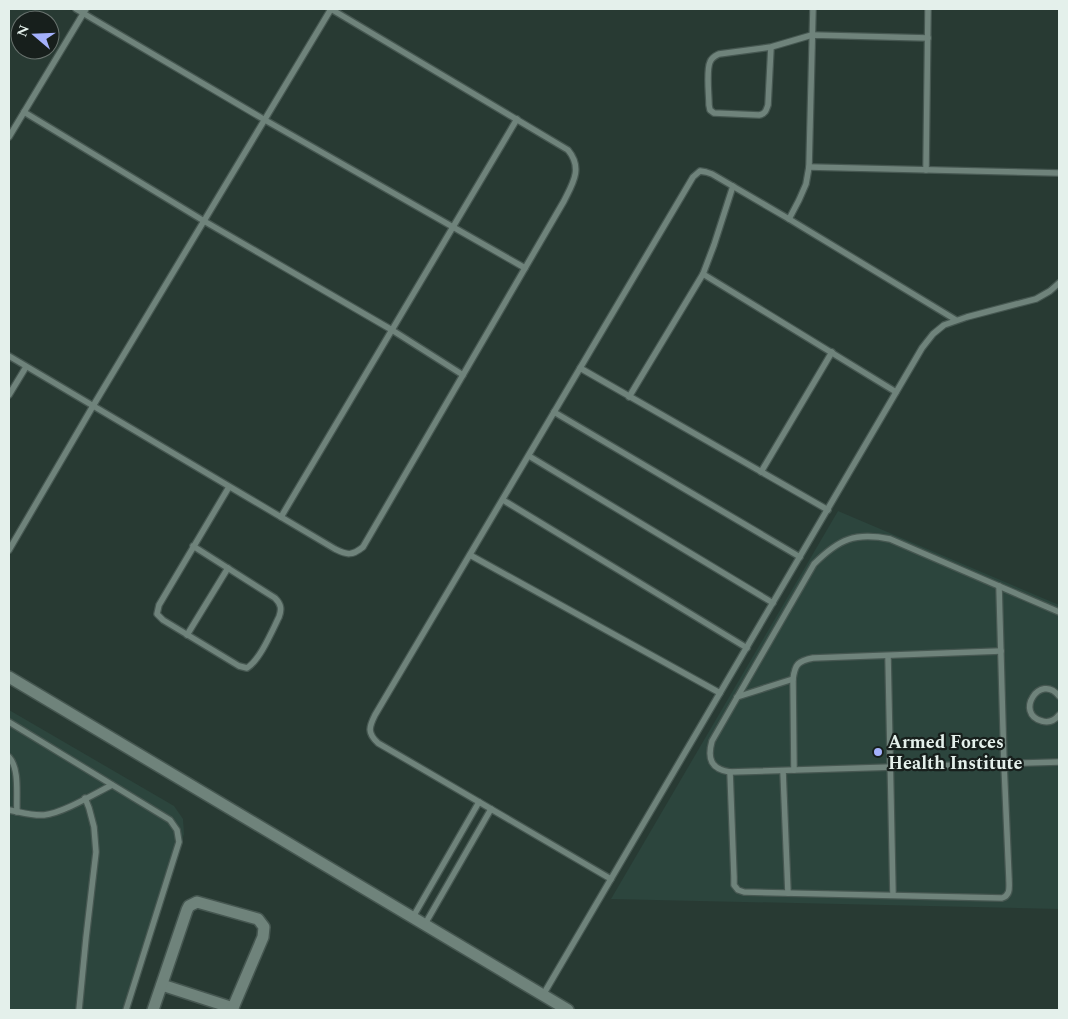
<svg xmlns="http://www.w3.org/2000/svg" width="1068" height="1019" viewBox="0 0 1068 1019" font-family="Spectral,serif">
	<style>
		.built { fill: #2c453d }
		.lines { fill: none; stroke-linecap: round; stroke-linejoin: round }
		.lane-casing { stroke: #465751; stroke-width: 8 }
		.street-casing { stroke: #465751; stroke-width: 14 }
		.lane { stroke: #6f837b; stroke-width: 5.5 }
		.street { stroke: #6f837b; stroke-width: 11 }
		.poi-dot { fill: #a4b1fc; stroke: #171f1c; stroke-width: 2 }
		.labels { text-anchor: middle; stroke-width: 4.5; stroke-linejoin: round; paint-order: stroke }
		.poi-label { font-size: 18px; font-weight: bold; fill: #e4f0eb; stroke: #171f1c; text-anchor: start }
	</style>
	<rect width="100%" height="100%" fill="#283a33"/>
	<g class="built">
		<path d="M838,511L1059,605V909L611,899Z"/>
		<path d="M9,710L174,806L183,819L184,834L130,1010H9Z"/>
	</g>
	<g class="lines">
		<g class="lane-casing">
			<g id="lane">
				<path d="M76,9L265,120L525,268"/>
				<path d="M771,47L768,105C766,111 765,114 759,115L714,113L710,110L709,105C709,94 706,71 710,62C712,57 715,56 719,54L771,47L812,35L928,38"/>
				<path d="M24,112L204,221L392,330L463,375"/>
				<path d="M9,137L86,9"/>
				<path d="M809,167L1059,173"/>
				<path d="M926,170L928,9"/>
				<path d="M789,219L799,200L806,184L809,167L813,9"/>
				<path d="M703,274L896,392"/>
				<path d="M9,356L335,549C347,555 352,556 363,547L564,201C573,183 583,168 568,150L331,9"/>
				<path d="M580,368L828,510"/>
				<path d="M9,395L26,367"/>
				<path d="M629,397L703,274L714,245L733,186"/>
				<path d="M554,412L800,557"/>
				<path d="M529,456L773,603"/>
				<path d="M761,472L832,352"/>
				<path d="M503,500L747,648"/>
				<path d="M281,517L517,119"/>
				<path d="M193,546L275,598C281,604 282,609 279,617C272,631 260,660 247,668L239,666L163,620L157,614L159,605L229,487"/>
				<path d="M9,550L93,406L331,9"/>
				<path d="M470,555L720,693"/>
				<path d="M1059,612L890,539C855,532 839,539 814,564L712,741C707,759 711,769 730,772L1059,762"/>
				<path d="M187,635L228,568"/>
				<path d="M888,656L893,895"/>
				<path d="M1059,696C1040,672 1014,714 1042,721C1049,723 1055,720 1059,715"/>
				<path d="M737,697L793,679"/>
				<path d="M9,722L170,820L177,830L179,842L126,1010"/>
				<path d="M9,757C20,769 16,796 17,812"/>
				<path d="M794,770L793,679C795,664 798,661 813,658L1001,651"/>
				<path d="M783,771L788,893"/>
				<path d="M730,772L734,877V885L738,890L744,892L1002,898C1011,895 1009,887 1009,879L1004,764L999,586"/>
				<path d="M9,810C20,812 33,816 44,815C63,813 94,794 112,785"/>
				<path d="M611,879L378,743C367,733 369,727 375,715L693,177L700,171L706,172L712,174L789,219L956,320"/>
				<path d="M413,917L479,802"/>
				<path d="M425,924L491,809"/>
				<path d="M543,995L922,348L933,334L944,325L967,317L1036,299L1050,291L1059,283"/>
				<path d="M79,1010L86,938L96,852L94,827L89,808L85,798"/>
			</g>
		</g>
		<g class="street-casing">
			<g id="street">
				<path d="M9,677L568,1010"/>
				<path d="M162,985L233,1008"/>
				<path d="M153,1010L187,910L189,906L197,902L258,919L264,927L263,937L232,1010"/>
			</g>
		</g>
		<use href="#lane" class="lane"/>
		<use href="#street" class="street"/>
	</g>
	<circle class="poi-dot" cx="878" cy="752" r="5"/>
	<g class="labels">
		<g class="poi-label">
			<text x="888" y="748">Armed Forces<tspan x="888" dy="21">Health Institute</tspan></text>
		</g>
	</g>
	<rect width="1068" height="1019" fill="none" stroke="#e4f0eb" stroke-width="20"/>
	<g transform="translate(35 35) rotate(289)"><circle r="24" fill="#171f1c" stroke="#69736f"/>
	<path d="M0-4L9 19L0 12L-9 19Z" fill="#a4b1fc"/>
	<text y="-8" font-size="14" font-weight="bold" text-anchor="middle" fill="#e4f0eb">N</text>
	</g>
</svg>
